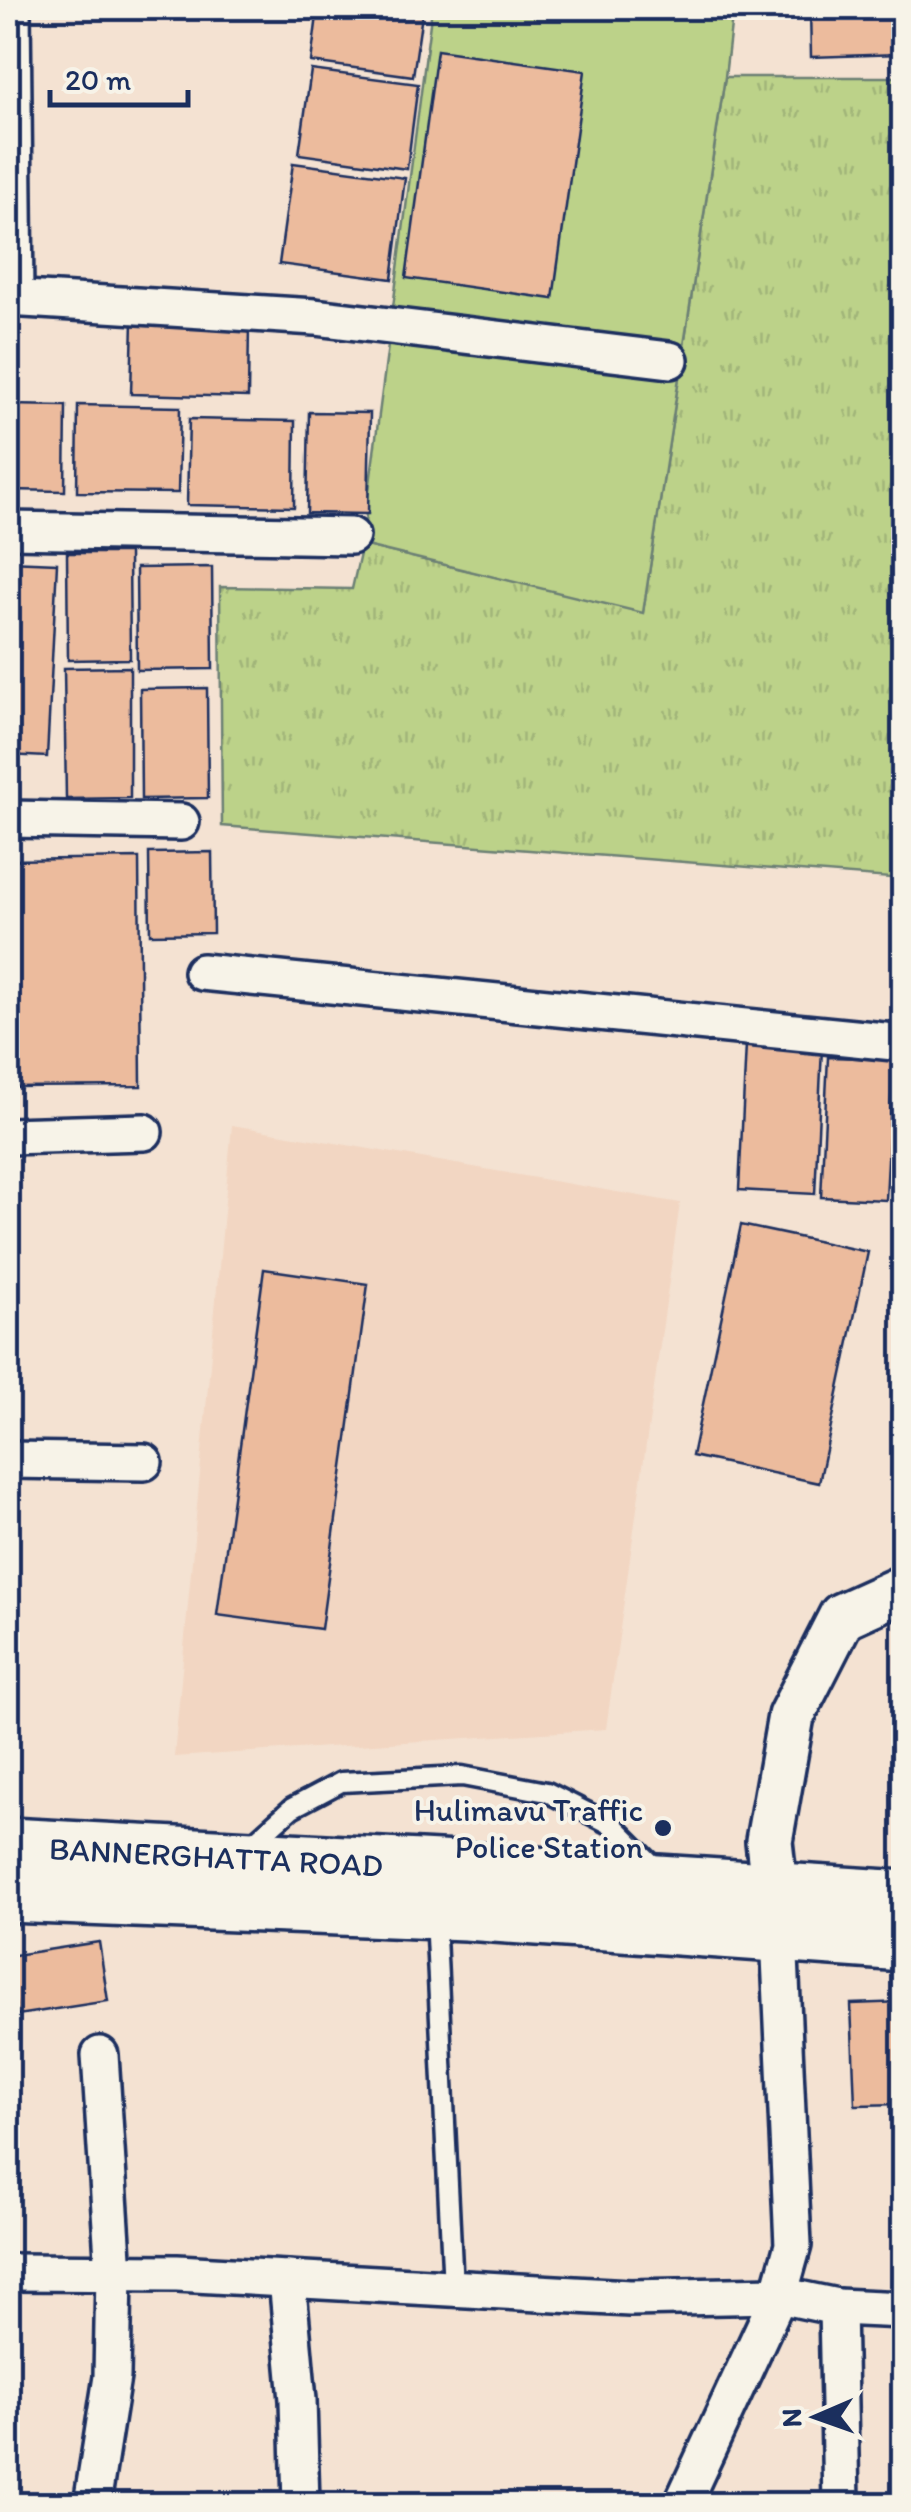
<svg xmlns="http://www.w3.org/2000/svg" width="911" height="2512" viewBox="0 0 911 2512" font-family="Itim,sans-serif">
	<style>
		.built { fill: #f2d6c2 }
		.grass { fill: url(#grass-tufts); stroke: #6c8074; stroke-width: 2.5 }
		.green { fill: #bcd289; stroke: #6c8074; stroke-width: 2.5 }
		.building { fill: #ecbb9d; stroke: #1b2f5e; stroke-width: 2.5 }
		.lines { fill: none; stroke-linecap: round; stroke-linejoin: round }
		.service-casing { stroke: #1b2f5e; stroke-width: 25 }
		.minor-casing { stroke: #1b2f5e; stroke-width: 42 }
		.tertiary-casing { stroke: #1b2f5e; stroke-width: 52 }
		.primary-casing { stroke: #1b2f5e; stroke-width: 62 }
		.service { stroke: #f7f3e8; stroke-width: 18 }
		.minor { stroke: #f7f3e8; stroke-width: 35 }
		.tertiary { stroke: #f7f3e8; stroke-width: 45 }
		.primary { stroke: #f7f3e8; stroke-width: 55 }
		.poi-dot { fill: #1b2f5e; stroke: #f7f3e8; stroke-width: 4 }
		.labels { text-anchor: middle; stroke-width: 8; stroke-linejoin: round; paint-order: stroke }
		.poi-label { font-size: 32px; fill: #1b2f5e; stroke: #f7f3e8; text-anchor: end }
		.street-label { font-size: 32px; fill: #1b2f5e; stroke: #f7f3e8 }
	</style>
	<defs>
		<pattern id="grass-tufts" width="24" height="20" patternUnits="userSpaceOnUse" patternTransform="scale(2.5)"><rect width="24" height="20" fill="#bcd289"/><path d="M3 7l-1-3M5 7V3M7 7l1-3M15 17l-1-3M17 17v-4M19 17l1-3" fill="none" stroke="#a1b579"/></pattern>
	</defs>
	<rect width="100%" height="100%" fill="#f4e2d2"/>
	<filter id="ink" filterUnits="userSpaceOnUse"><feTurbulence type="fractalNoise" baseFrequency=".01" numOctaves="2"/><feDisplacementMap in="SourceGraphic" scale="20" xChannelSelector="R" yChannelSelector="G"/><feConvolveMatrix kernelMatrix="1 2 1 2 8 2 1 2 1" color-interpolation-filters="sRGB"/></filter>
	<g filter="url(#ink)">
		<path class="built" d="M232,1125L680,1203L606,1729L174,1757Z"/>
		<path class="grass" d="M725,77H903V879L222,826L220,587L352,589L362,545L643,612Z"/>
		<path class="green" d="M432,8H733L725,77L643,613L362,545Z"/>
		<g class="building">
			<path d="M318,8H423L413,76L311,62Z"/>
			<path d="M810,8H898L899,54L811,57Z"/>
			<path d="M437,50L585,71L553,299L406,278Z"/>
			<path d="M311,70L418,84L407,169L299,154Z"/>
			<path d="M293,163L405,178L392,279L279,264Z"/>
			<path d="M133,321L249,323L248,397L131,394Z"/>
			<path d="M8,405L66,406L65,491L8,490Z"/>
			<path d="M78,405L180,407L178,493L77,492Z"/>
			<path d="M309,412L370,413L368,514L307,513Z"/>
			<path d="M189,419L295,421L294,507L187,505Z"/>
			<path d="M67,553H129L130,659L68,660Z"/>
			<path d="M8,561L57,563L47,757L8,755Z"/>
			<path d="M212,567L213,669L137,670L136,568Z"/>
			<path d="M130,667V798L66,799L64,668Z"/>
			<path d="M207,688L208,798L141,799L140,689Z"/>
			<path d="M212,852L213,933L150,934L149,853Z"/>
			<path d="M139,858L141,1086L8,1087V860Z"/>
			<path d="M746,1044L822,1048L815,1194L739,1190Z"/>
			<path d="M828,1057L893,1059L886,1200L821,1197Z"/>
			<path d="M741,1225L868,1252L819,1483L692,1456Z"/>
			<path d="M264,1269L368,1284L321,1629L217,1615Z"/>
			<path d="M99,1942L108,2001L17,2015L8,1956Z"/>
			<path d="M904,2002V2104L855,2105L851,2004Z"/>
		</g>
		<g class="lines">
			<g class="service-casing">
				<g id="service">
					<path d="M247,1848L292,1808L341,1782L462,1776L547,1792L614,1826L657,1869"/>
					<path d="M435,1916L453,2288"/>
				</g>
			</g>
			<g class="minor-casing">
				<g id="minor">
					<path d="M12,8L15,298"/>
					<path d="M8,298L315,317L670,360"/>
					<path d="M8,530L351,536"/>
					<path d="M8,819L181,822"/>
					<path d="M202,972L904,1043"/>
					<path d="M8,1136L144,1132"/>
					<path d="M8,1460L144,1462"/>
					<path d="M8,2272L177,2273L630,2298L779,2295L837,2307L904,2310"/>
					<path d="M287,2279L298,2400L301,2504"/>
					<path d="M837,2307L841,2504"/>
					<path d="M92,2504L112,2377L114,2273L100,2055"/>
					<path d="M682,2504L779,2295L793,2245L779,1934"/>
				</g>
			</g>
			<g class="tertiary-casing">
				<path id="tertiary" d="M778,1922L769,1841L791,1716L842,1616L904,1588"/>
			</g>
			<g class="primary-casing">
				<g id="primary">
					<path d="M8,1846L457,1870L904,1899"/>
					<path d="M8,1894L466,1912L904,1943"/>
				</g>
			</g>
			<use href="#service" class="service"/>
			<use href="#minor" class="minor"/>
			<use href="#tertiary" class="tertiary"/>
			<use href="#primary" class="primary"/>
		</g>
	</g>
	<circle class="poi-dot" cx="663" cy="1828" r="10"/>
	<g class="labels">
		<g class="poi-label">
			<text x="643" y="1821">Hulimavu Traffic<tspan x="643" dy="37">Police Station</tspan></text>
		</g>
		<g class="street-label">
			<text transform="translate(216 1857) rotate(3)" y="11">BANNERGHATTA ROAD</text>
		</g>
	</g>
	<rect width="911" height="2512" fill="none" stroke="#f7f3e8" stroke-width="40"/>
	<rect x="20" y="20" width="871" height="2472" fill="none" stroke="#1b2f5e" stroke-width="4" filter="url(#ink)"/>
	<g transform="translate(816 2417) rotate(268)" stroke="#f7f3e8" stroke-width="8" paint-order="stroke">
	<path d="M0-8L18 38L0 25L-18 38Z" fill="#1b2f5e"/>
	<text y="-15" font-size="28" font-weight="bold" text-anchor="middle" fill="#1b2f5e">N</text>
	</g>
	<path d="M50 90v15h138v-15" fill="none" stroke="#1b2f5e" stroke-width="5"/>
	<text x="65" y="90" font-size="30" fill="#1b2f5e" stroke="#f7f3e8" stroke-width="8" paint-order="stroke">20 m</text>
</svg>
